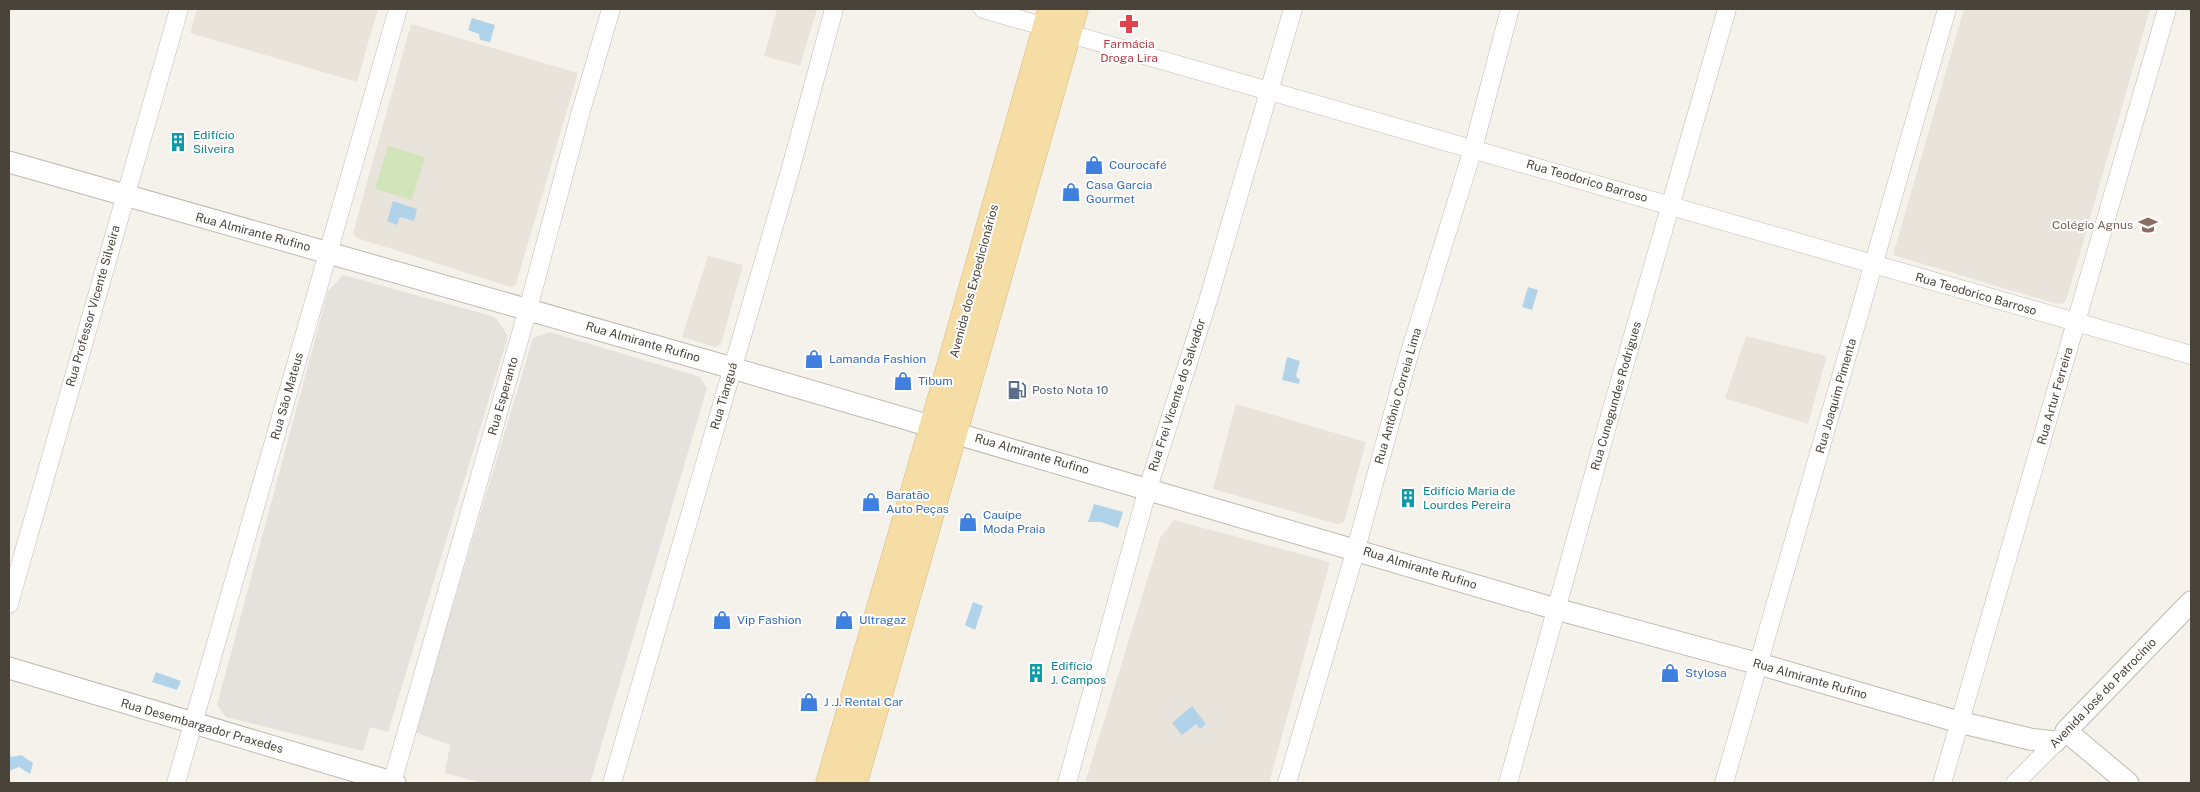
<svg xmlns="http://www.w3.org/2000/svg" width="2200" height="792" viewBox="0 0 2200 792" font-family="'Public Sans',sans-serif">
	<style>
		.residential { fill: #e8e4db }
		.industrial { fill: #e5e1dd }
		.green { fill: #d2e4ba }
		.water { fill: #b0d3ea }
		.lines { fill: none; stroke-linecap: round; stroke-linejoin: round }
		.minor-casing { stroke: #bfbab0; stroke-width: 19 }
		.tertiary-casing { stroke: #bfbab0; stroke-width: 23 }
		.primary-casing { stroke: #d9ba76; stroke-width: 29 }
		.minor { stroke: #fff; stroke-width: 18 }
		.tertiary { stroke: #fff; stroke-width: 21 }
		.primary { stroke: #f5dda5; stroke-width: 28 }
		.labels { text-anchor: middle; stroke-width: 4; stroke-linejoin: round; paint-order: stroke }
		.health-label { font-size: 12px; fill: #be3a42; stroke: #fff }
		.culture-label { font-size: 12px; fill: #0d838f; stroke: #fff; text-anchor: start }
		.shop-label { font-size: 12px; fill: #366cbe; stroke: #fff; text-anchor: start }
		.street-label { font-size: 12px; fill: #49433a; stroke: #fff }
		.education-label { font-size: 12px; fill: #785e54; stroke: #fff; text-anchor: end }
		.service-label { font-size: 12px; fill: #4e5e75; stroke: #fff; text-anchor: start }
	</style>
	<rect width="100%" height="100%" fill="#f5f2ec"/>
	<g class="residential">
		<path d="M197,9H378L357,82L190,33Z"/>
		<path d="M777,9H817L800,66L764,56Z"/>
		<path d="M1964,9H2150L2067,298L2064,303L2057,304L1893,255Z"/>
		<path d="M411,24L578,73L516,284L511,287L357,238L353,233Z"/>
		<path d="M708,256L743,265L721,344L715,347L682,337Z"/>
		<path d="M1746,336L1827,356L1808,424L1725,398Z"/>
		<path d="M1236,404L1366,442L1344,522L1337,524L1213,489Z"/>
		<path d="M1174,520L1330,562L1269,783H1085L1160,538Z"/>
	</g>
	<g class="industrial">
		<path d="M343,275L495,317L508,336L388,732L370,727L363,751L226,717L217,705L328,291Z"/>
		<path d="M550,332L700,377L707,388L590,783H483L445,773L450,745L415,732L533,338Z"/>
	</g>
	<path class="green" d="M388,146L425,157L412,200L375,189Z"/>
	<g class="water">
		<path d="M472,18L495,25L490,42L480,40L479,34L468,30Z"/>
		<path d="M393,201L417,209L414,221L400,217L397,225L387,221Z"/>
		<path d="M1528,287L1538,290L1532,310L1522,307Z"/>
		<path d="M1287,357L1300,361L1296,376L1300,380L1299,384L1282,380Z"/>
		<path d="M1094,504L1123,512L1118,528L1101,522H1088Z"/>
		<path d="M973,602L983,606L975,630L965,625Z"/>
		<path d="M156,672L181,681L177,690L152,682Z"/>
		<path d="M1192,706L1206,724L1200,729L1196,724L1182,735L1172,723Z"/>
		<path d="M9,754L12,757L21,755L33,763L30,774L19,767L9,771Z"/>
	</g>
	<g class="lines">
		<g class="minor-casing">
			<g id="minor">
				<path d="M983,9L2191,355"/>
				<path d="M9,604L179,9"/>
				<path d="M176,783L398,9"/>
				<path d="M392,783L528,309L581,111L611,9"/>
				<path d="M612,783L790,171L834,9"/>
				<path d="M1067,783L1148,488L1209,297L1293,9"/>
				<path d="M1287,783L1356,549L1408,358L1473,149L1510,9"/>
				<path d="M1508,783L1611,412L1727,9"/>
				<path d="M1724,783L1947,9"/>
				<path d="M1942,783L2167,9"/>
				<path d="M2015,783L2062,736"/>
			</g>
		</g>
		<g class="tertiary-casing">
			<g id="tertiary">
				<path d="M9,162L708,361L1556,609L1759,664L1959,722L2030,739L2055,742"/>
				<path d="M9,668L395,783"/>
				<path d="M2128,783L2066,731L2191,602"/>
			</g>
		</g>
		<g class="primary-casing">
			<g id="primary">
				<path d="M830,783L939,408L1052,9"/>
				<path d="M853,783C926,525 999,267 1074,9"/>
			</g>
		</g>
		<use href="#minor" class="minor"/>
		<use href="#tertiary" class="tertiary"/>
		<use href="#primary" class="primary"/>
	</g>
	<defs>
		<g id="pharmacy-bare" transform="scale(1.5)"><path d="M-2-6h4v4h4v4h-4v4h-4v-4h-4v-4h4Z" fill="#e0444e" stroke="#fff" stroke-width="2.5" paint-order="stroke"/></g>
		<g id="building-bare" transform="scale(1.5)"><path d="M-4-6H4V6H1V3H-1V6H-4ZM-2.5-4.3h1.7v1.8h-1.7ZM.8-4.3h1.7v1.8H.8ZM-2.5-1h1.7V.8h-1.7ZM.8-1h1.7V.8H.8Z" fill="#0f9aa8" stroke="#fff" stroke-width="2.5" paint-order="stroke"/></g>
		<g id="shop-bare" transform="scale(1.5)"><path d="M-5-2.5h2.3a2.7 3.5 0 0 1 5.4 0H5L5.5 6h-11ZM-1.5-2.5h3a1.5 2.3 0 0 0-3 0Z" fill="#3f7fe0" stroke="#fff" stroke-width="2.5" paint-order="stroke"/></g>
		<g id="school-bare" transform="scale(1.5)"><path d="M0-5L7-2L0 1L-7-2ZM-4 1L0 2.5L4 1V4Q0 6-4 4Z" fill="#8d6e63" stroke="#fff" stroke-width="2.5" paint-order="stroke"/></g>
		<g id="fuel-bare" transform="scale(1.5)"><path d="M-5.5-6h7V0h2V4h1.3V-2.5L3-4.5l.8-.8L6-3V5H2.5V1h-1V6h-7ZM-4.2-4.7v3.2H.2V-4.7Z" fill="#5c6f8a" stroke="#fff" stroke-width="2.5" paint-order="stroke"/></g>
	</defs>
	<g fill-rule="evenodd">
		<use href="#pharmacy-bare" x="1129" y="24"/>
		<use href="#building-bare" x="178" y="142"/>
		<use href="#shop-bare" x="1094" y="165"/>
		<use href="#shop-bare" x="1071" y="192"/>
		<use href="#school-bare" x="2148" y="225"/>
		<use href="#shop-bare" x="814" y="359"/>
		<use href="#shop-bare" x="903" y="381"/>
		<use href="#fuel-bare" x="1017" y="390"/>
		<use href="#building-bare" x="1408" y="498"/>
		<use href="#shop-bare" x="871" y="502"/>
		<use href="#shop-bare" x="968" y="522"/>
		<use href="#shop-bare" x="722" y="620"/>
		<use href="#shop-bare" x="844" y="620"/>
		<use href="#building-bare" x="1036" y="673"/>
		<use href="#shop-bare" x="1670" y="673"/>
		<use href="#shop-bare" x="809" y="702"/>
	</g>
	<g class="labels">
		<g class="health-label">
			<text x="1129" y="48">Farmácia<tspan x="1129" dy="14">Droga Lira</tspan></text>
		</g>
		<g class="culture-label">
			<text x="193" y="139">Edifício<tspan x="193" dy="14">Silveira</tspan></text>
			<text x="1423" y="495">Edifício Maria de<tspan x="1423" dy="14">Lourdes Pereira</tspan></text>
			<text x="1051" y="670">Edifício<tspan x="1051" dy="14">J. Campos</tspan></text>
		</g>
		<g class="shop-label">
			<text x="1109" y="169">Courocafé</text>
			<text x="1086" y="189">Casa Garcia<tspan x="1086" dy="14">Gourmet</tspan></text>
			<text x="829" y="363">Lamanda Fashion</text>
			<text x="918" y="385">Tibum</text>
			<text x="886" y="499">Baratão<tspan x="886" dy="14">Auto Peças</tspan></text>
			<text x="983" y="519">Cauípe<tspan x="983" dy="14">Moda Praia</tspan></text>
			<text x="737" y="624">Vip Fashion</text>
			<text x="859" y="624">Ultragaz</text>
			<text x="1685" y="677">Stylosa</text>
			<text x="824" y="706">J .J. Rental Car</text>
		</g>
		<g class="street-label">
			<text transform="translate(1587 181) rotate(16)" y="4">Rua Teodorico Barroso</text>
			<text transform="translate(253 232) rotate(15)" y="4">Rua Almirante Rufino</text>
			<text transform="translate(974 281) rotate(-75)" y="4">Avenida dos Expedicionários</text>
			<text transform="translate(1976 294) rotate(16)" y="4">Rua Teodorico Barroso</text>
			<text transform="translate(93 306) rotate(-74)" y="4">Rua Professor Vicente Silveira</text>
			<text transform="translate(643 342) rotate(16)" y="4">Rua Almirante Rufino</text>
			<text transform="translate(1177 395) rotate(-72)" y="4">Rua Frei Vicente do Salvador</text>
			<text transform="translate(287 396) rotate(-74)" y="4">Rua São Mateus</text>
			<text transform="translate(503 396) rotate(-74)" y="4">Rua Esperanto</text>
			<text transform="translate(724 396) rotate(-74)" y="4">Rua Tianguá</text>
			<text transform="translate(1398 396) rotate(-74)" y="4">Rua Antônio Correia Lima</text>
			<text transform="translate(1616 396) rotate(-74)" y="4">Rua Cunegundes Rodrigues</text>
			<text transform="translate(1836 396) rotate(-74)" y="4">Rua Joaquim Pimenta</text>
			<text transform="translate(2055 396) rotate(-74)" y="4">Rua Artur Ferreira</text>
			<text transform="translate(1032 454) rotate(16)" y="4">Rua Almirante Rufino</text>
			<text transform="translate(1420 568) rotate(17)" y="4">Rua Almirante Rufino</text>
			<text transform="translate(1810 679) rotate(16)" y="4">Rua Almirante Rufino</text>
			<text transform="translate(2103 693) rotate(-46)" y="4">Avenida José do Patrocínio</text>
			<text transform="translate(202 726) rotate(16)" y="4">Rua Desembargador Praxedes</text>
		</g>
		<g class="education-label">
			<text x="2133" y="229">Colégio Agnus</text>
		</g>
		<g class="service-label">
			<text x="1032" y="394">Posto Nota 10</text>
		</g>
	</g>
	<rect width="2200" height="792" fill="none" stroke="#49433a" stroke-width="20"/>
</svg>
